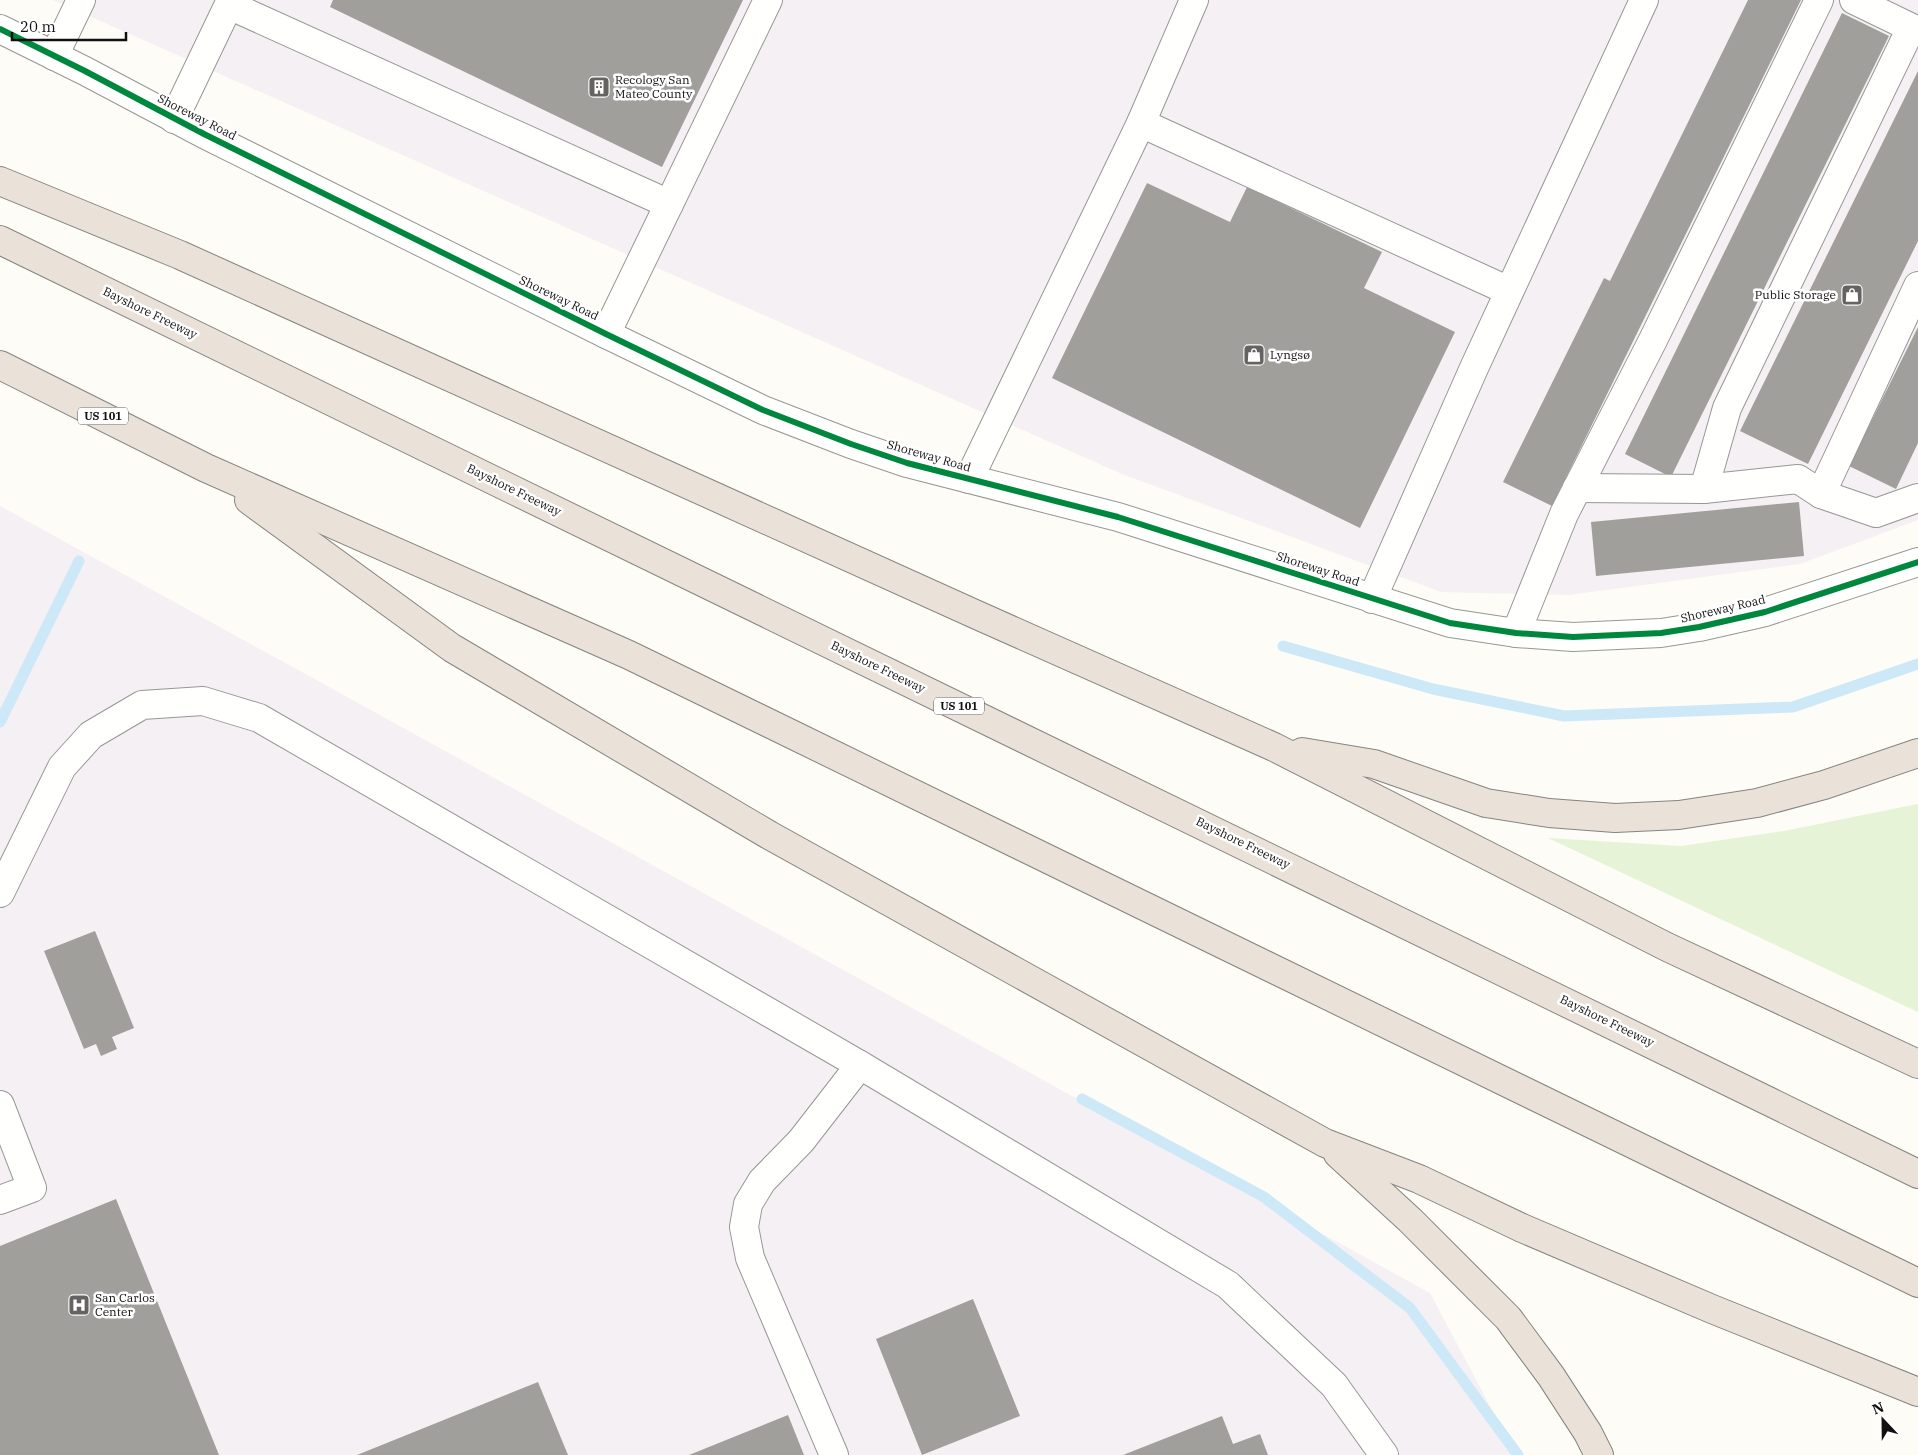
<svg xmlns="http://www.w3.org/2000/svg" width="1918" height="1455" viewBox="0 0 1918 1455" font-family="'IBM Plex Serif',serif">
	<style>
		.industrial { fill: #f5f0f3 }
		.green { fill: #e7f3d7 }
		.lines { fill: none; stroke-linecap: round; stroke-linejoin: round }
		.stream { stroke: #cde8f7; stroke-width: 11 }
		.building { fill: #a19f9c }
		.minor-casing { stroke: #979795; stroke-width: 30 }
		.highway-casing { stroke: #858482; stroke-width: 30 }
		.minor { stroke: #fffffe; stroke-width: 28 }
		.highway { stroke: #eae1d8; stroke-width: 28 }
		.cycleway-casing { stroke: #fff; stroke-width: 9 }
		.cycleway { stroke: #00873e; stroke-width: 6 }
		.labels { text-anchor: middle; stroke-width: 5; stroke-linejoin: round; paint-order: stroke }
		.shield { fill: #fff; stroke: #585858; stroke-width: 1 }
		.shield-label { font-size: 11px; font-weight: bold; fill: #111 }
		.poi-label { font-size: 12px; fill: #111; stroke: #fff; text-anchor: start }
		.street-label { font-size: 12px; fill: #111; stroke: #fff }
	</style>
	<rect width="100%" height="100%" fill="#fdfcf7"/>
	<g class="industrial">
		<path d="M53,0H1918V520L1800,564L1569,595L1441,592L1122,474Z"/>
		<path d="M0,506L1430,1293L1516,1455H0Z"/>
	</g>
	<path class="green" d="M1918,804V1012L1548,838L1681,846L1784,831Z"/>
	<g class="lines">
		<g class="stream">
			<path d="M1283,646L1433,689L1564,716L1793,707L1918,664"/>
			<path d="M0,722L79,561"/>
			<path d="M1082,1099L1264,1197L1410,1308L1518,1455"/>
		</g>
	</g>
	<g class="building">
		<path d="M333,0H743L662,167L330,7Z"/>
		<path d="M1748,0H1801L1552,506L1503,482L1604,278L1610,281Z"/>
		<path d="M1842,13L1889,36L1671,477L1625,454Z"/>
		<path d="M1918,71V241L1808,464L1740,431Z"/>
		<path d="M1147,183L1230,222L1247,187L1382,252L1364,288L1455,332L1360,528L1052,378Z"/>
		<path d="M1918,327V443L1896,489L1849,466Z"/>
		<path d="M1799,502L1804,556L1596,576L1591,522Z"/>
		<path d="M95,931L134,1028L112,1037L117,1049L101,1056L96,1044L84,1049L44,951Z"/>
		<path d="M116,1199L219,1455H0V1246Z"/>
		<path d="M973,1299L1020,1416L922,1455L876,1339Z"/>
		<path d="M538,1382L568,1455H357Z"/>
		<path d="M788,1415L804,1455H689Z"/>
		<path d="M1222,1416L1233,1444L1260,1434L1268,1455H1123Z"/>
	</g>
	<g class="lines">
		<g class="minor-casing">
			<g id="minor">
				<path d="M1854,0L1918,31"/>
				<path d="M229,5L669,204"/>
				<path d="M0,29L85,71L204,134L606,334L763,410L851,444L907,463L1118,517L1450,623L1516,633L1573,637L1661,633L1699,627L1765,612L1918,562"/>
				<path d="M54,56L81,0"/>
				<path d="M174,119L231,0"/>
				<path d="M1141,123L1509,291"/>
				<path d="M606,334L768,0"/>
				<path d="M969,479L1141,123L1194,0"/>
				<path d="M1577,488L1704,489L1798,479L1821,494L1876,513L1918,498"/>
				<path d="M1704,489L1727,408L1911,28"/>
				<path d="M1821,494L1918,286"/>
				<path d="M1372,599L1474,368L1644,0"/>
				<path d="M1516,633L1564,514L1653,340L1819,0"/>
				<path d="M0,893L62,767L91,735L142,705L203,701L259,718L860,1065L1228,1285L1334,1385L1384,1455"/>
				<path d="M0,1105L32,1188L0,1200"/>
				<path d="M834,1455L750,1258L744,1227L748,1204L762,1181L801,1141L860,1065"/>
			</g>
		</g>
		<g class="highway-casing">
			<g id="highway">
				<path d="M0,181L180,255L977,615L1274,747L1667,947L1918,1064"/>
				<path d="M0,240C639,551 1279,861 1918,1174"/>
				<path d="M0,365L206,468L629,655L1918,1283"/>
				<path d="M249,500L452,648L769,835L1325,1143L1419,1179L1522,1228L1712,1309L1918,1392"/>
				<path d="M1302,752L1374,764L1486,803L1549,813L1615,818L1679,815L1757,803L1824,785L1918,753"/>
				<path d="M1338,1154L1410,1220L1508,1318L1551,1376L1588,1433L1599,1455"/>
			</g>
		</g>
		<use href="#minor" class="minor"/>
		<use href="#highway" class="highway"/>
		<g class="cycleway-casing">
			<path id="cycleway" d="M0,29L85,71L204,134L606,334L763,410L851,444L907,463L1118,517L1450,623L1516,633L1573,637L1661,633L1699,627L1765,612L1918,562"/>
		</g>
		<use href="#cycleway" class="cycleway"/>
	</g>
	<defs>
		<g id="building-square" transform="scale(1.125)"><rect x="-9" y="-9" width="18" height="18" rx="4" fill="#646362" stroke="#fff"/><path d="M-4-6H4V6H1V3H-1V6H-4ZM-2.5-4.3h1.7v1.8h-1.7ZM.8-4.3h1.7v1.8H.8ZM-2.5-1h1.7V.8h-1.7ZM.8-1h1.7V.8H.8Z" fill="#fff"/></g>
		<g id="shop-square" transform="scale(1.125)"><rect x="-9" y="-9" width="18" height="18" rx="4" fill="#646362" stroke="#fff"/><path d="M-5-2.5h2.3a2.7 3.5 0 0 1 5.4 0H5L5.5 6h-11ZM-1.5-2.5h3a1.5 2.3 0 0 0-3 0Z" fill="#fff"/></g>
		<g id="hospital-square" transform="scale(1.125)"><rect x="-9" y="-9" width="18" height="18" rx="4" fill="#646362" stroke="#fff"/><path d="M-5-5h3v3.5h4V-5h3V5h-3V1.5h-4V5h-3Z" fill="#fff"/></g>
	</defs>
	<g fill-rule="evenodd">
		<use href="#building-square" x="599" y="87"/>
		<use href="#shop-square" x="1852" y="295"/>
		<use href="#shop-square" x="1254" y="355"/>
		<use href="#hospital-square" x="79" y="1305"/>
	</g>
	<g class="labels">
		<g class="shield">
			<rect x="78" y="407.5" width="50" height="17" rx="4"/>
			<rect x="934" y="697.5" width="50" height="17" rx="4"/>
		</g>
		<g class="shield-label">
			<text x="103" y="420">US 101</text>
			<text x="959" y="710">US 101</text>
		</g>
		<g class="poi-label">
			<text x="615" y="84">Recology San<tspan x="615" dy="14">Mateo County</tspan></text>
			<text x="1836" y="299" text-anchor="end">Public Storage</text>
			<text x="1270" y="359">Lyngsø</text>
			<text x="95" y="1302">San Carlos<tspan x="95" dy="14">Center</tspan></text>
		</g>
		<g class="street-label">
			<text transform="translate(197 117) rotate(27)" y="4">Shoreway Road</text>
			<text transform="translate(559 298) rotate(26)" y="4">Shoreway Road</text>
			<text transform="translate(150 313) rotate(26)" y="4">Bayshore Freeway</text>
			<text transform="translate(929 456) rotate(16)" y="4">Shoreway Road</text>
			<text transform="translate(514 490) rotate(26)" y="4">Bayshore Freeway</text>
			<text transform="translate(1318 569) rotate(18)" y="4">Shoreway Road</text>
			<text transform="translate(1723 609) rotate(-13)" y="4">Shoreway Road</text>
			<text transform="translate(878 667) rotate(26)" y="4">Bayshore Freeway</text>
			<text transform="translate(1243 843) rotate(26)" y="4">Bayshore Freeway</text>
			<text transform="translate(1607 1021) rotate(26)" y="4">Bayshore Freeway</text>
		</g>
	</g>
	<g transform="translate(1883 1420) rotate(338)" stroke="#ffffff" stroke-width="4" paint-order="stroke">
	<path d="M0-4L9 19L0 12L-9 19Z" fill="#111111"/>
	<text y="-8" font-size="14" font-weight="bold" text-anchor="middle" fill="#111111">N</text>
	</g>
	<path d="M12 32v8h114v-8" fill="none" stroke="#111111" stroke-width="2.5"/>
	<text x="20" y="32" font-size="15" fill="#111111" stroke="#ffffff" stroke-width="4" paint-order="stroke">20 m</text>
</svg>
